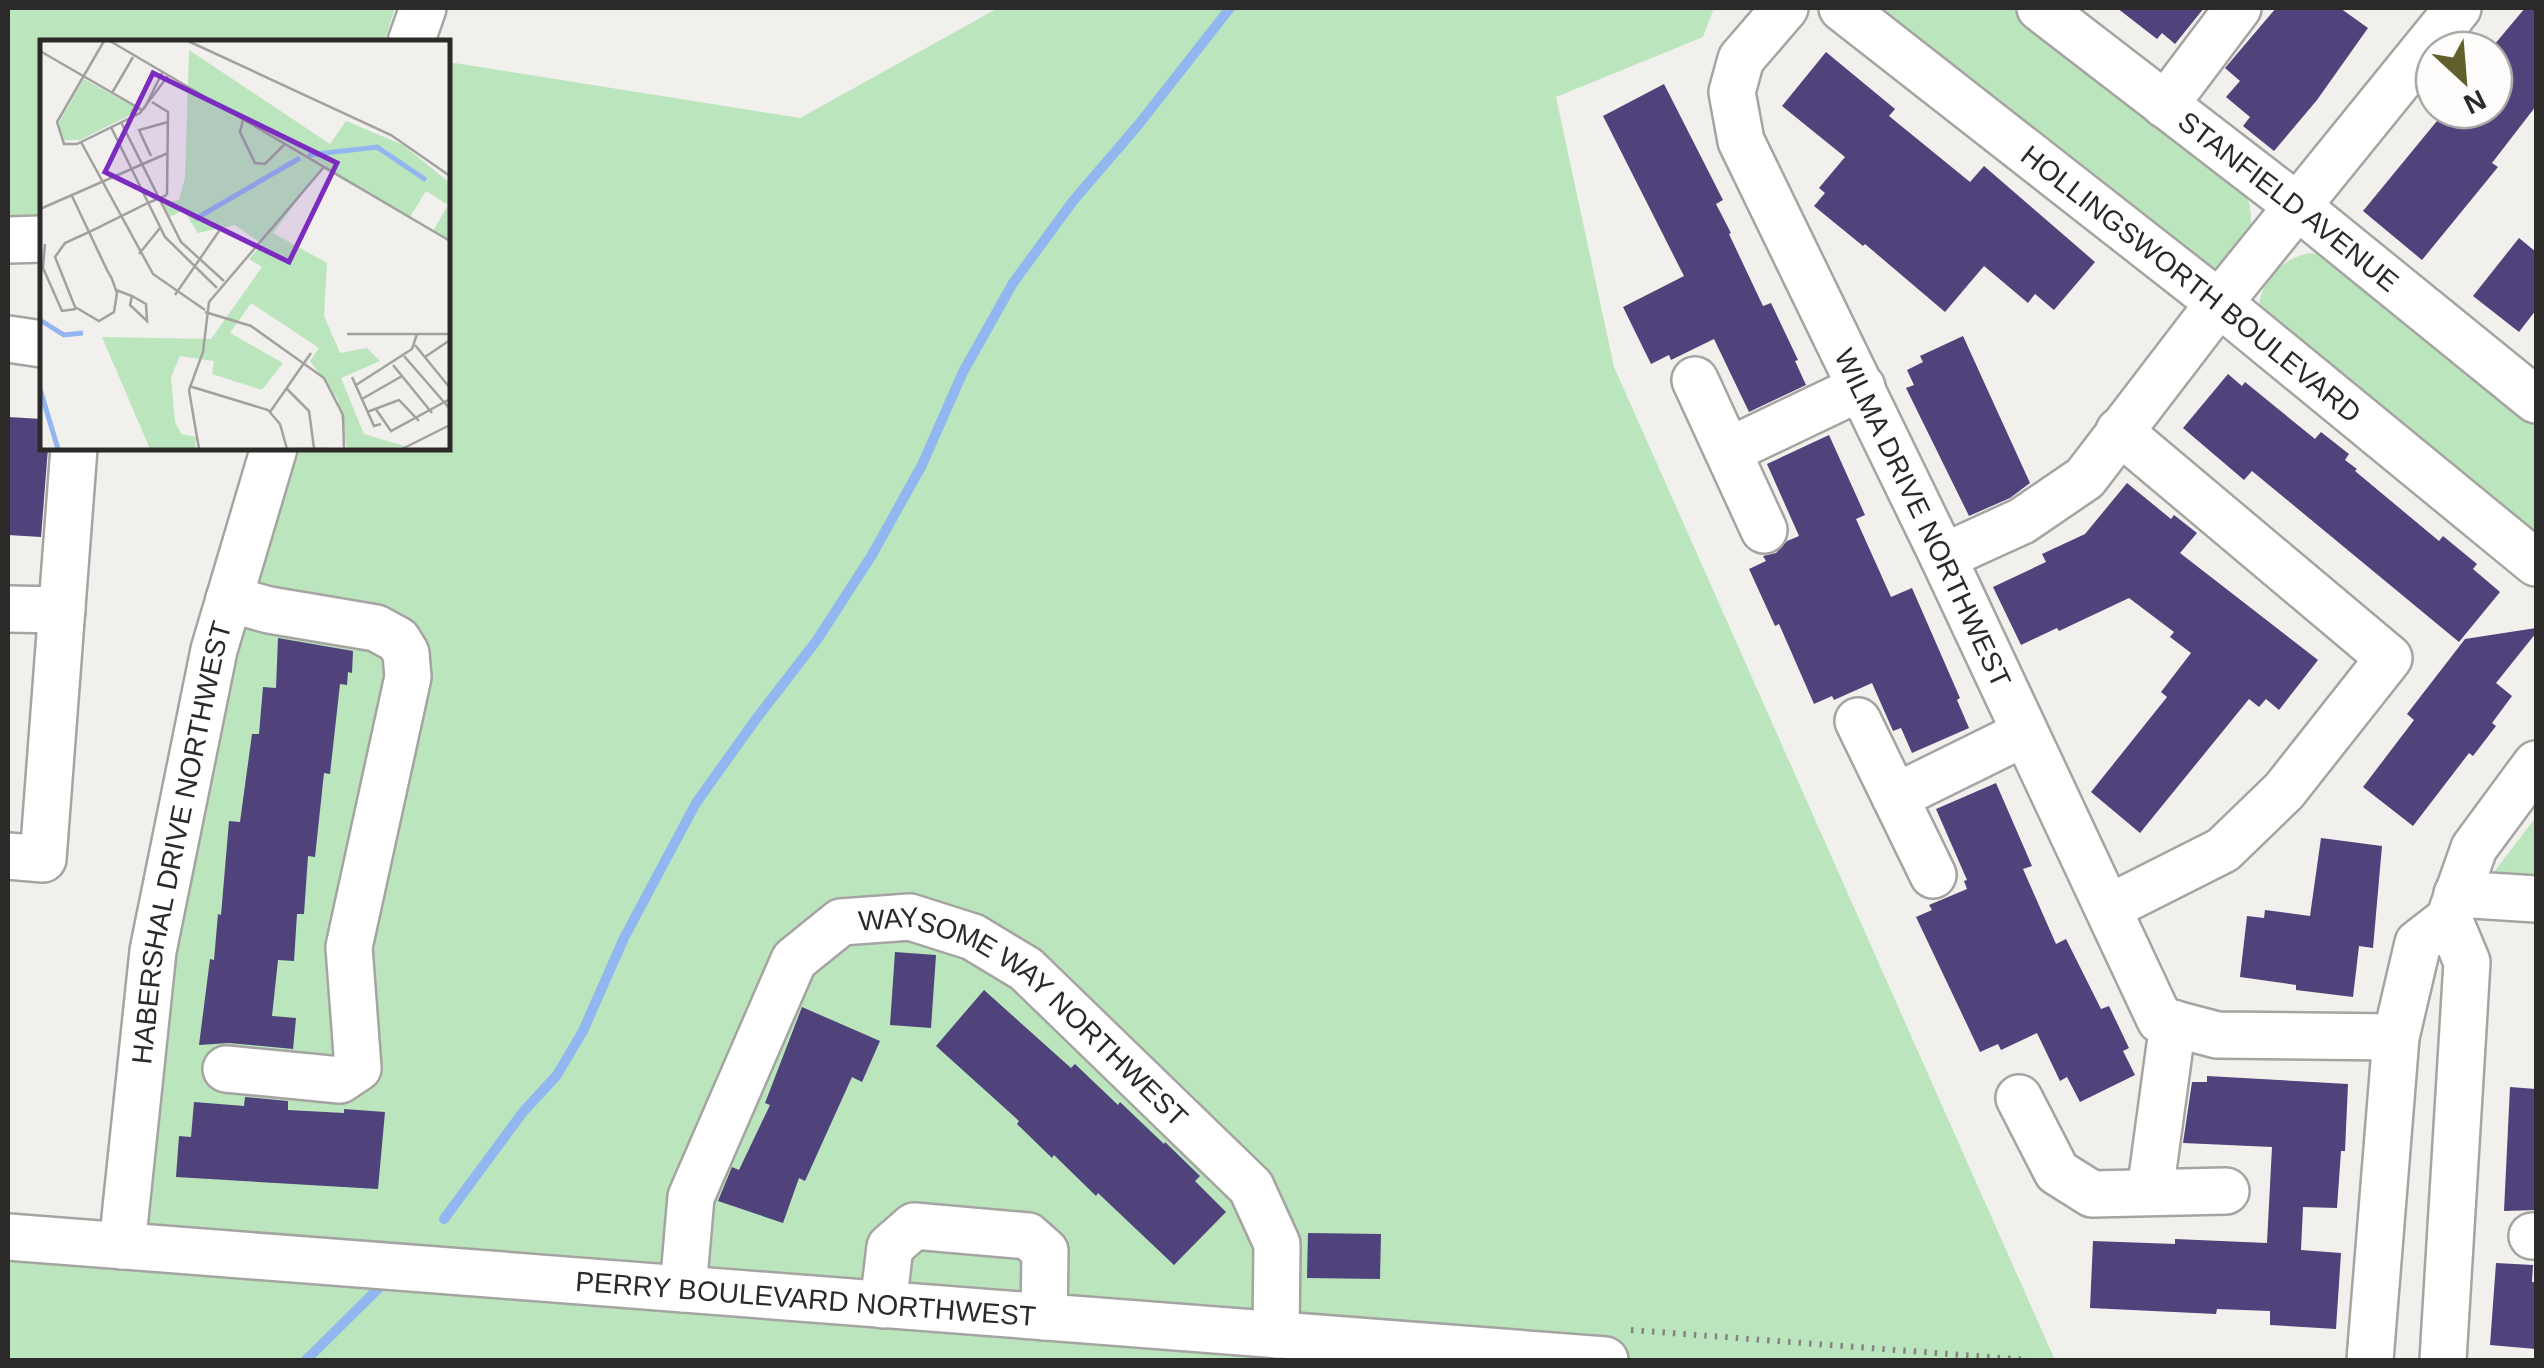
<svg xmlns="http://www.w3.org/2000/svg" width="2544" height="1368" viewBox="0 0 2544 1368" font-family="Arial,sans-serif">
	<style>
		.green { fill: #bae5bd }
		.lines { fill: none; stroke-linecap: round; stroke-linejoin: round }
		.stream { stroke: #92b6ef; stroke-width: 10 }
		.building { fill: #50437b }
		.minor-casing { stroke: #a6a4a1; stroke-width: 50 }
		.path { stroke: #858482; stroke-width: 6; stroke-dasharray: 2.5 8; stroke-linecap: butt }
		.minor { stroke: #fff; stroke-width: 45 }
		.labels { text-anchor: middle; stroke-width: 10; stroke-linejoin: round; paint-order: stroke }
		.street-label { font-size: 28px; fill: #2b2a29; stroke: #fffdfb }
		.inset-river { fill: none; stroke: #92b6ef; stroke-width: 5 }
		.inset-road { fill: none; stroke: #a2a19f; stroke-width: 2.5 }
		.view { fill: #7b2cbf; fill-opacity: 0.15; stroke: #7b2cbf; stroke-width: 5 }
		.inset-edge { fill: none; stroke: #2b2a29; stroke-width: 5 }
	</style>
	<rect width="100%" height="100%" fill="#f2f0ed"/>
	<g class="green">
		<path d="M8,8H395L384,42H42V217L8,216Z"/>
		<path d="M998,8H1714L1703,37L1556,97L1614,367L2055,1360H8V1224L141,1232L165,877L274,448H448V62L800,118Z"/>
		<path d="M1859,8H2013L2245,191C2261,231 2244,259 2205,273Z"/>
		<path d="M2310,253L2324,255L2536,420V547L2259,312C2258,282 2282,258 2310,253Z"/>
		<path d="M2536,817V884L2487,881Z"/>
	</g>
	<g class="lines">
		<g class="stream">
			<path d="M444,1219L523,1112L557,1075L583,1031L624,938L696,803L756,719L817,640L872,555L922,465L963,372L1013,283L1073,201L1139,124L1230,8"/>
			<path d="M306,1360L387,1280"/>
		</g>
	</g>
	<g class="building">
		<path d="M2117,8H2204L2175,44L2162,33L2157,39Z"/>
		<path d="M2276,8H2340L2368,28L2317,100L2274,151L2243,126L2250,117L2226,97L2240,81L2225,68Z"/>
		<path d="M2525,8H2536V106L2492,163L2498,167L2422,260L2363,211L2446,110H2494V45Z"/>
		<path d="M1826,52L1895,109L1889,116L1970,182L1984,166L2095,262L2054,310L2035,294L2028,303L1984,266L1945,312L1865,244L1863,246L1814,206L1825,193L1819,188L1845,157L1782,106Z"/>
		<path d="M1664,84L1723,200L1716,204L1731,233L1729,234L1763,306L1771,303L1798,360L1795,361L1806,385L1749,412L1714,339L1671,360L1669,355L1651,364L1623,307L1684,276L1603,116Z"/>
		<path d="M2519,238L2536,252V310L2519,332L2473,296Z"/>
		<path d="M1963,336L2030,483L2010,498L1969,516L1906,388L1914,385L1907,370L1923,362L1920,356Z"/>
		<path d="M2228,374L2242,386L2245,382L2315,439L2321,432L2349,454L2345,460L2357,469L2355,471L2439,541L2443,536L2477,564L2473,569L2500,592L2459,642L2252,471L2244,480L2183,428Z"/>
		<path d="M8,417L42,419V448H48L41,537L8,535Z"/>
		<path d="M1829,435L1865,515L1856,519L1891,597L1912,588L1960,698L1957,700L1969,728L1912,753L1901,728L1893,731L1872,683L1834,700L1832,696L1814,704L1779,624L1775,626L1749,569L1766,561L1763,556L1776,553L1787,541L1799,536L1767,464Z"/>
		<path d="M2127,483L2171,519L2174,515L2197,533L2180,553L2318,660L2279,710L2266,699L2259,707L2249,699L2140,833L2091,792L2167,697L2161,692L2191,653L2170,637L2174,632L2129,598L2059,631L2057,628L2021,645L1993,587L2046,562L2042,554L2085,534Z"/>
		<path d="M2536,628V633L2496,683L2512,696L2492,723L2496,726L2473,756L2469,753L2413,826L2363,787L2414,720L2407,714L2465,639Z"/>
		<path d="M278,638L353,651L352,673L348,672L347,685L340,684L330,774L324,773L315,857L308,856L304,914H297L294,961L278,960L272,1016L296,1018L293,1049L229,1043L199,1045L210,959L214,960L218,914L221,915L229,821L240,822L252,734H259L263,687L276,688Z"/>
		<path d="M1996,783L2032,866L2023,869L2056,944L2066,939L2101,1009L2109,1006L2129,1048L2123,1051L2135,1075L2080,1102L2067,1077L2060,1081L2037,1033L2001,1050L1998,1044L1980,1052L1916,917L1932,910L1929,905L1967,889L1964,881L1967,880L1936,809Z"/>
		<path d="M2321,838L2382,846L2373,948L2359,946L2353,997L2296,990V985L2240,977L2247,916L2264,918L2265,910L2310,916Z"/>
		<path d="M895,952L936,955L931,1028L890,1025Z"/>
		<path d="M984,990L1071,1068L1075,1064L1118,1105L1120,1102L1164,1144L1165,1142L1200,1176L1195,1181L1226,1212L1174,1265L1098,1193L1096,1196L1054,1155L1052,1158L1017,1124L1019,1121L936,1046Z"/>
		<path d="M802,1007L880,1041L862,1082L852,1077L805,1181L799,1178L783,1223L718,1201L732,1167L739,1170L770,1105L765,1103Z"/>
		<path d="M2207,1076L2348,1084L2345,1151H2341L2337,1208L2303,1207L2301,1250L2341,1253L2336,1329L2270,1325V1311L2217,1309L2216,1314L2090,1308L2093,1241L2175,1244V1239L2267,1243L2272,1147L2183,1143L2192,1082H2207Z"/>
		<path d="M2510,1087L2536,1089V1210L2504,1211Z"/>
		<path d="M245,1097L288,1101V1110L344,1113V1109L385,1112L378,1189L176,1177L179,1136L191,1137L194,1102L244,1106Z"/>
		<path d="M1308,1233L1381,1234L1380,1279L1307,1278Z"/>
		<path d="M2496,1263L2533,1265L2532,1282H2536V1349L2490,1345Z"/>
	</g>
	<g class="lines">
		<g class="minor-casing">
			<g id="minor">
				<path id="s1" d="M1785,8L1741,59L1732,92L1741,141L1943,557L2160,1020L2217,1035L2396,1037"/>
				<path id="s2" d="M1842,8L2219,303L2536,563"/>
				<path id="s3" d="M2040,8L2297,206L2536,400"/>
				<path d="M411,42L423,8"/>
				<path d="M2165,105L2238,8"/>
				<path d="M8,240L42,239"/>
				<path d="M8,339L42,344"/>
				<path d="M1695,380L1764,530"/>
				<path d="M1728,451L1862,387"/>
				<path d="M1943,557L2022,521L2085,478L2219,303L2458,8"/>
				<path d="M8,609L62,610"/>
				<path d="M1858,721L1933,875"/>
				<path d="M1895,797L2025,733"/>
				<path d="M8,856L43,859L74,448"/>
				<path d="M2457,894L2536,899"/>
				<path d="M2108,908L2223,850L2284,791L2389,658L2119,431"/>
				<path d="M226,1069L340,1080L358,1068L349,947L408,677L406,653L398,640L376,628L269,610L229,599"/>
				<path d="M2019,1098L2057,1172L2092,1194L2226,1191"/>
				<path d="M2150,1192L2173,1023"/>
				<path d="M2532,1236H2536"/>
				<path id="s4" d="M8,1237L1605,1360"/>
				<path id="s5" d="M122,1246L153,951L214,650L274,448"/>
				<path id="s6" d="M683,1289L691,1197L794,960L841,922L910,917L973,937L1026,969L1251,1187L1277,1244L1276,1335"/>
				<path d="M883,1305L890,1247L914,1226L1028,1236L1045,1251L1044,1317"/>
				<path d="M2370,1360L2396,1037L2418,943L2449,919L2474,848L2536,764"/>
				<path d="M2443,1360L2467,962L2449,919"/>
			</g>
		</g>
		<path class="path" d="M1631,1330L2029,1360"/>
		<use href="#minor" class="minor"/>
	</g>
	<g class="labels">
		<g class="street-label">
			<text dy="10" stroke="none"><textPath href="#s3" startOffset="315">STANFIELD AVENUE</textPath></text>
			<text dy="10" stroke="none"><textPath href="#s2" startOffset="445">HOLLINGSWORTH BOULEVARD</textPath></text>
			<text dy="10" stroke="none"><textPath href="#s1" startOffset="570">WILMA DRIVE NORTHWEST</textPath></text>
			<text dy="10" stroke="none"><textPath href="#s5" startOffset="408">HABERSHAL DRIVE NORTHWEST</textPath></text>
			<text dy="10" stroke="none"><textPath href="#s6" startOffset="628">WAYSOME WAY NORTHWEST</textPath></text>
			<text dy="10" stroke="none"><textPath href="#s4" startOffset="800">PERRY BOULEVARD NORTHWEST</textPath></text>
		</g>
	</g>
	<g transform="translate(40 40)">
		<rect width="410" height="410" fill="#f2f0ed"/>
		<path d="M149,10L290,104L306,81L363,105L410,143V201L393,191L408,165L386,151L370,177L282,128L233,193L287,223L284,276L300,313L327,308L340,321L301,338L324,394L368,407L307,409L298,360L270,321L279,308L211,263L190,293L243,323L222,350L172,334L174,321L140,316L131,337L135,382L141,394L156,397L155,409H110L62,297L171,299L222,227L209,219L222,204L195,185L158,193L143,170L130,177L123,163L139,160L145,138ZM44,39L100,70L40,100H24L17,86Z" fill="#bae5bd"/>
		<path class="inset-river" d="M268,115L337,107L386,140M155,179L260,118M0,280L24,295L43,293M0,349L18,409"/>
		<path class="inset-road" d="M64,1L17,82L24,104H37L100,73L128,36M70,1L410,201M148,1L351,95L410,136M0,11L102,70M72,53L93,17M104,69L122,33M203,80L200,92L215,123L225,124L245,104M81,82L141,202L184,241M71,87L125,197L177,248M41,102L113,234L165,270M111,116L99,90L128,82M31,154L67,230L72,239L77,253L74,272L59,281L35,267L15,217L25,203L49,192L108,163L125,156L127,154L128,72L112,62M0,169L128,113M5,204L3,228L22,271L36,269M99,214L120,188M76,250L92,256L90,265L107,281L106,264L92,256M135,255L179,191M165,272L211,286L284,338L303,375L304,409M307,294H410M375,305L410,348M364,316L410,369M385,317L410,300M353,325L392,373M312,337L334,386L341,384M316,345L372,309L377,294M149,346L228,370L240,384L247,409M246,348L269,371L274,408M322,359L362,336M335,368L351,391L410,359M230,372L271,313M327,372L359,360L379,381M159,409L149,350L163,312L169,262L284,127M255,409H288M362,409L410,385"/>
		<path class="view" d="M113,33L297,123L249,222L65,132Z"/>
		<rect width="410" height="410" class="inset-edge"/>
	</g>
	<rect width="2544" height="1368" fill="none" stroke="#2b2a29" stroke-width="20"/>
	<g transform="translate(2464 80) rotate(154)"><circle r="48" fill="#fffdfb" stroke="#aaa9a7" stroke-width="2.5"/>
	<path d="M0-8L18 38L0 25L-18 38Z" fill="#615f2c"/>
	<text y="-15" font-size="28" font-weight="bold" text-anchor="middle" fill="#2b2a29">N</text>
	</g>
</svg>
